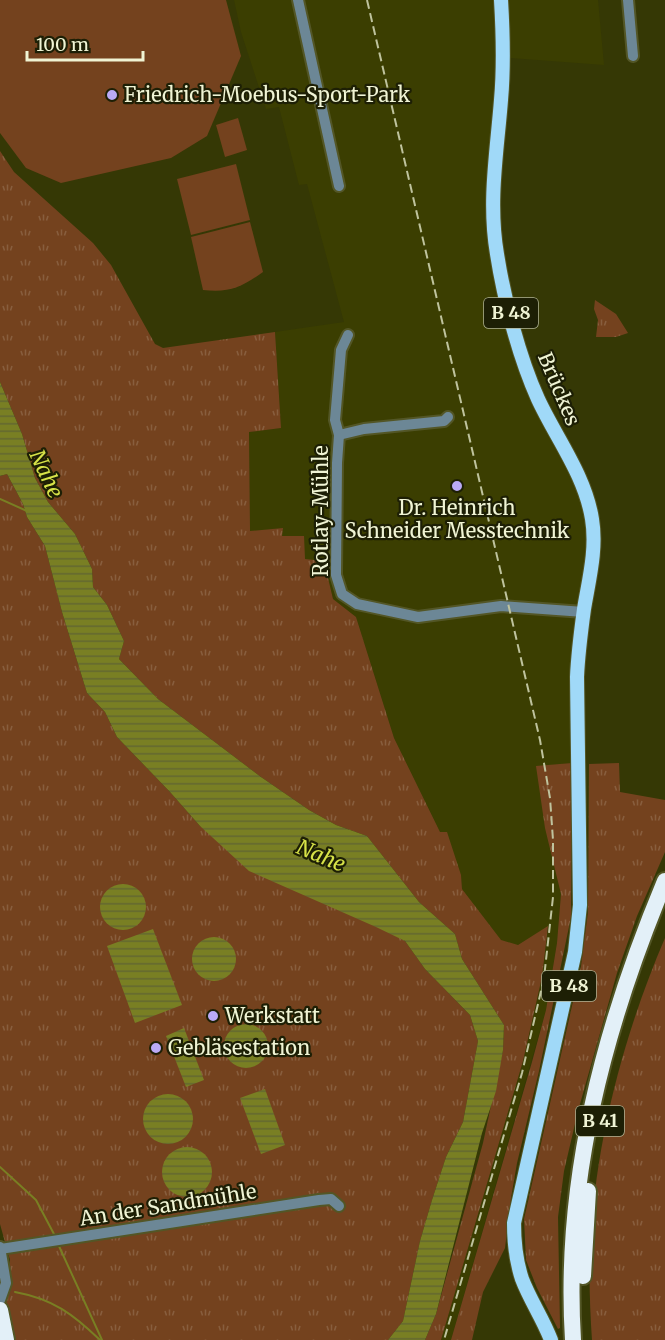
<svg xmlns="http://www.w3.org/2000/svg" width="665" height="1340" viewBox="0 0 665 1340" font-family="Merriweather,serif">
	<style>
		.built { fill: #3b3e01 }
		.grass { fill: url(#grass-tufts) }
		.green { fill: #74421e }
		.water { fill: url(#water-rules) }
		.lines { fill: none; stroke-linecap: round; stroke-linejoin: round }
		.stream { stroke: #797f23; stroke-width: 2 }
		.minor-casing { stroke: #535626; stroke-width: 14 }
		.major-casing { stroke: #535626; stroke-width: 16 }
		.highway-casing { stroke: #535626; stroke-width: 20 }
		.minor { stroke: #6c8796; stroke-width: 10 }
		.major { stroke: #a0d9f8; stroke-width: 14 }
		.highway { stroke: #e3f0f8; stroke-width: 16 }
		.rail { stroke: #bfc39e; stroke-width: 2; stroke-dasharray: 9 4.5; stroke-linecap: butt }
		.poi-dot { fill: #baaaf6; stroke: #1d1f05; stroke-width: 2 }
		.labels { text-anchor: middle; stroke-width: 4.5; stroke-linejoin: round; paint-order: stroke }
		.shield { fill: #1d1f05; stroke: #b1b496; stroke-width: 1.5 }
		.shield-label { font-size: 18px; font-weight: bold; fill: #f0f4d4 }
		.poi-label { font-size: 20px; fill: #f0f4d4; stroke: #1d1f05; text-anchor: start }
		.street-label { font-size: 20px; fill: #f0f4d4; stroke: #1d1f05 }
		.water-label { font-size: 21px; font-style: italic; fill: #d7e248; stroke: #1d1f05 }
	</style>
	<defs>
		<pattern id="grass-tufts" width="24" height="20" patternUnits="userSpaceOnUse" patternTransform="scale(1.5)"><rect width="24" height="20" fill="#74421e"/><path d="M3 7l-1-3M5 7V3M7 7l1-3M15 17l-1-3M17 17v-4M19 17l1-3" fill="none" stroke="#885e3e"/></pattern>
		<pattern id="water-rules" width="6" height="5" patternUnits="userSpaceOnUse" patternTransform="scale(1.5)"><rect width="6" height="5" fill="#797f23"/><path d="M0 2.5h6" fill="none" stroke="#636730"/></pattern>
	</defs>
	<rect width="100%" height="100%" fill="#353805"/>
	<path class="built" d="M234,0H598L604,65L511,58L499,190L504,255L521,330L549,409L590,487L586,627L583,671L584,762L552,765L561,894L557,943L546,1010L451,1340H441L523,1061L542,977L548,927L518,945L501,941L462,889L461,875L394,738L356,617L333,599L324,562L305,559L282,536V528L250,532L249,432L281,428L275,332L344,322L307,184L299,185L279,107L266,109L241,32Z"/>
	<g class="grass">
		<path d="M0,151L14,172L93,243L111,265L155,344L163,348L275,332L281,428L249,432L250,531L283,528L282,536H304L305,559L324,561L333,599L356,617L394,738L440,832H447L461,875L462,889L501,940L518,945L548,926L542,977L523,1061L441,1340H425L436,1314L483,1143L503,1050L504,1025L462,959L455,934L419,902L367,836L336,825L309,810L261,777L158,699L119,659L124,641L107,605L93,587L92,569L75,534L48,502L35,478L22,434L0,382Z"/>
		<path d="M595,300L616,314L628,333L616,337H596L598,320L594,309Z"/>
		<path d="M7,474L23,504L27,517L45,546L62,612L87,693L105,712L117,737L170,792L200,826L405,941L425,969L470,1015L478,1041L463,1122L446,1157L432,1200L420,1241L403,1321L388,1340H13L5,1305L10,1260L0,1224V476Z"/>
		<path d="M572,763L571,917L539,1071L517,1163L511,1198L505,1248L483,1292L472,1340H451L532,1062L546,1010L557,943L561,894L545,828L536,766Z"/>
		<path d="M619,763L620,792L665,800V852L637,916L617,973L578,1111L564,1171L558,1217L560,1328L558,1329L537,1288L526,1260L524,1219L581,966L588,912L589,764Z"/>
		<path d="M665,938V1340H592C590,1311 589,1282 590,1253C594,1146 623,1036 665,938Z"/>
	</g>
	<g class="green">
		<path d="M0,0H226L241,56L207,136L171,158L61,183L26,168L0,133Z"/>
		<path d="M238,118L247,150L225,157L216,125Z"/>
		<path d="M236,164L250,220L191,235L177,179Z"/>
		<path d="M250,222L263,272C242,287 230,293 203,290L191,237Z"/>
	</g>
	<g class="water">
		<path d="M0,382L22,434L35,478L48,502L75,534L92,569L93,587L107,605L124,641L119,659L158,699L261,777L309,810L336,825L367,836L419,902L455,934L462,959L504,1025L503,1050L496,1091L482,1133L436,1314L425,1340H388L403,1321L420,1241L432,1200L446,1157L463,1122L478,1041L470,1015L425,969L405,941L376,927L249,871L200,826L170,792L117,737L105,712L87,693L62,612L45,546L27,517L23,504L7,474L0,476Z"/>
		<circle cx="123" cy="907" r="23"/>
		<path d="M153,929L182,1005L135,1023L107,946Z"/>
		<circle cx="214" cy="959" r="22"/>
		<circle cx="246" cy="1046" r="22"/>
		<path d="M184,1028L204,1080L186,1087L166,1036Z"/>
		<path d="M265,1089L285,1145L261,1154L240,1098Z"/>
		<circle cx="168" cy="1119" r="25"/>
		<circle cx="187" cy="1172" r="25"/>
	</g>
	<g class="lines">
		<g class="stream">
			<path d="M0,499L27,511"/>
			<path d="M0,1167L36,1200L55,1236"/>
			<path d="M58,1244L102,1340"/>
			<path d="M15,1292C53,1299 73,1314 100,1340"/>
		</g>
		<g class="minor-casing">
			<g id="minor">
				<path d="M298,0L339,186"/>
				<path d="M628,0L633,56"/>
				<path d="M348,335L341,350L335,420L339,435L337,463L336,575L342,594L357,604L418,617L501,606L584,612"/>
				<path d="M339,435L364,429L444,421L448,417"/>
				<path d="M0,1247L6,1283L0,1300"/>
				<path d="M0,1249L319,1200L331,1199L339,1206"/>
			</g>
		</g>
		<g class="major-casing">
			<path id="major" d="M501,0C503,33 504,67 501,100C497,152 488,202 497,254C504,299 519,357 538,399C556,438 585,475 592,519C597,549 589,579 584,609C581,631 578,654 577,677L580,905L575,952L514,1223C514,1242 516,1261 522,1279C530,1300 543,1319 551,1340"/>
		</g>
		<g class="highway-casing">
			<g id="highway">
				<path d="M583,1276L588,1191"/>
				<path d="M0,1310L6,1340"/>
				<path d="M573,1340C563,1181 604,1027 665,881"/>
			</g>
		</g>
		<use href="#minor" class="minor"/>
		<use href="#major" class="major"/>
		<use href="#highway" class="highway"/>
		<path class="rail" d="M367,0L540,740L550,798L553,840V897L544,978L522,1073L444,1340"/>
	</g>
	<g class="poi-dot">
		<circle cx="112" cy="95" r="6"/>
		<circle cx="457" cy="486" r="6"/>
		<circle cx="213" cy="1016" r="6"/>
		<circle cx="156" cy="1048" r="6"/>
	</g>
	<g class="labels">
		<g class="shield">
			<rect x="484" y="298" width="54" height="30" rx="4.5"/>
			<rect x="542" y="971" width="54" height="30" rx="4.5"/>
			<rect x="576" y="1106" width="48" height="30" rx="4.5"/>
		</g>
		<g class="shield-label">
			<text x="511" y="319">B 48</text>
			<text x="569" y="992">B 48</text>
			<text x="600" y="1127">B 41</text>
		</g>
		<g class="poi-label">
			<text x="124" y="102">Friedrich-Moebus-Sport-Park</text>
			<text x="457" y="515" text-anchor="middle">Dr. Heinrich<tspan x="457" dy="23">Schneider Messtechnik</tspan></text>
			<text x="225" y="1023">Werkstatt</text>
			<text x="168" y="1055">Gebläsestation</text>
		</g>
		<g class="street-label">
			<text transform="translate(559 389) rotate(67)" y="7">Brückes</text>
			<text transform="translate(321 511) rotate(-90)" y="7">Rotlay-Mühle</text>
			<text transform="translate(168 1205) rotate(-9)" y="7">An der Sandmühle</text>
		</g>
		<g class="water-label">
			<text transform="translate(46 474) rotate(65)" y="7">Nahe</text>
			<text transform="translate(321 856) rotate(23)" y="7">Nahe</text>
		</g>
	</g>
	<path d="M27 51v9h116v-9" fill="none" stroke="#f0f4d4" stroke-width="3"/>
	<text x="36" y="51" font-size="18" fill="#f0f4d4" stroke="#1d1f05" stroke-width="4.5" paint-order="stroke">100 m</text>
</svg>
